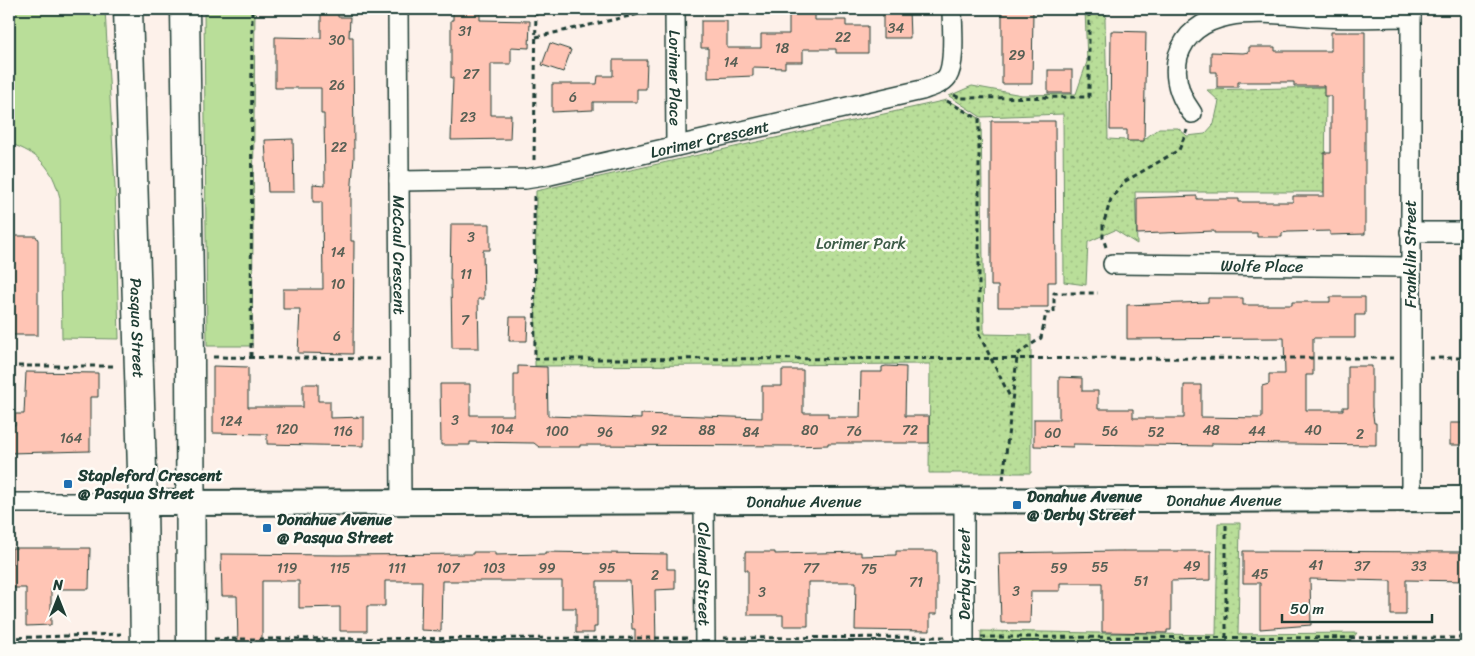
<svg xmlns="http://www.w3.org/2000/svg" width="1475" height="656" viewBox="0 0 1475 656" font-family="Sriracha,sans-serif">
	<style>
		.green { fill: #b9de99; stroke: #6c8e66 }
		.park { fill: url(#park-dots); stroke: #6c8e66 }
		.building { fill: #ffc5b5; stroke: #1f3d34 }
		.lines { fill: none; stroke-linecap: round; stroke-linejoin: round }
		.minor-casing { stroke: #1f3d34; stroke-width: 22 }
		.tertiary-casing { stroke: #1f3d34; stroke-width: 28 }
		.secondary-casing { stroke: #1f3d34; stroke-width: 31 }
		.path { stroke: #1f3d34; stroke-width: 3; stroke-dasharray: 5 4; stroke-linecap: butt }
		.minor { stroke: #fdfcf7; stroke-width: 19 }
		.tertiary { stroke: #fdfcf7; stroke-width: 24 }
		.secondary { stroke: #fdfcf7; stroke-width: 28 }
		.poi-dot { fill: #1f6fb2; stroke: #fdfcf7; stroke-width: 2 }
		.labels { text-anchor: middle; stroke-width: 5; stroke-linejoin: round; paint-order: stroke }
		.number-label { font-size: 14px; fill: #575f54 }
		.street-label { font-size: 16px; fill: #1f3d34; stroke: #fdfcf7 }
		.park-label { font-size: 16px; fill: #3e5d48; stroke: #fdfcf7 }
		.poi-label { font-size: 16px; font-weight: bold; fill: #1f3d34; stroke: #fdfcf7; text-anchor: start }
	</style>
	<defs>
		<pattern id="park-dots" width="8" height="8" patternUnits="userSpaceOnUse" patternTransform="scale(1.25)"><rect width="8" height="8" fill="#b9de99"/><path d="M2 2h.1M6 6h.1" fill="none" stroke="#9fbf84" stroke-width="1.8" stroke-linecap="round"/></pattern>
	</defs>
	<rect width="100%" height="100%" fill="#fdf1ea"/>
	<filter id="ink" filterUnits="userSpaceOnUse"><feTurbulence type="fractalNoise" baseFrequency=".02" numOctaves="2"/><feDisplacementMap in="SourceGraphic" scale="10" xChannelSelector="R" yChannelSelector="G"/><feConvolveMatrix kernelMatrix="1 2 1 2 8 2 1 2 1" color-interpolation-filters="sRGB"/></filter>
	<g filter="url(#ink)">
		<g class="green">
			<path d="M9,9H105L115,187L119,339L62,338L60,198C52,166 39,154 9,143Z"/>
			<path d="M204,9H255L252,346H207Z"/>
		</g>
		<g class="park">
			<path d="M1085,9H1108L1105,19L1108,139L1142,141L1159,128H1178L1187,136L1205,134L1214,124L1219,101L1207,90L1326,87L1325,192H1135L1137,244L1115,230L1088,242L1086,285L1064,282L1063,114L981,117L949,96L972,86L1022,95L1076,94L1087,62Z"/>
			<path d="M947,100L981,119L984,334L1031,335V473H929L930,364L535,366L536,191Z"/>
			<path d="M1218,523H1240L1238,634L1357,633L1345,647H981V631L1216,635Z"/>
		</g>
		<g class="building">
			<path d="M321,9H338V17H350L349,37H353L354,157L351,196V241H354L353,354L298,353L300,309H283V289H323L322,202H313V184L325,185L324,114H321V88H275V37L321,38Z"/>
			<path d="M453,9H480V20L530,21L529,48L511,47V64H491V115H511L510,139L451,140L453,78H451V20H453Z"/>
			<path d="M789,9H815V20H846V26H868V53H836V49H803V62H785V68L753,67V76L708,78V48H701V21H727V48H761V34H789Z"/>
			<path d="M883,9H909L910,38H883Z"/>
			<path d="M1002,9H1033L1032,84H1002Z"/>
			<path d="M1111,31L1146,32L1144,141H1127V130H1110Z"/>
			<path d="M1331,32H1365V234L1330,235V231L1288,232L1282,233V237H1257V233H1214V231L1137,234V198L1197,196V199H1239V202H1293V196H1324V153H1331V96H1324V86H1294V82H1238V87H1217V72H1211V52L1243,53L1249,52V47H1275V51H1331Z"/>
			<path d="M550,43L571,50L563,72L542,65Z"/>
			<path d="M613,60H647L646,89H637V102H593V110L552,112V84H597L598,76H613Z"/>
			<rect x="1048" y="70" width="24" height="23"/>
			<path d="M991,121H1055L1056,282H1048V307H998V286H991Z"/>
			<path d="M293,139L294,192H268L265,140Z"/>
			<path d="M451,224H490V250H483L484,299H478L479,348H452L451,280H450Z"/>
			<path d="M9,236H36L38,240V335H9Z"/>
			<path d="M1330,297H1365V315H1355V338H1313V375H1306V410H1343V407H1348V366H1372V407L1374,423H1376V445L1212,443V446L1073,444V447L1034,446V419H1059V377L1082,378V391H1098V409H1133V418H1184V385H1201V417L1262,418V386L1269,384V374H1285L1284,338L1127,339V305L1208,302V298H1243V305H1292V302H1330Z"/>
			<path d="M510,317H528L527,341H509Z"/>
			<path d="M213,366L248,367V407H303V384H318V401H330V418L364,417V446L267,444V434L213,433Z"/>
			<path d="M518,366L547,367L548,416L641,419V414L762,418V386H782V370H803V413H828V417H860L861,372H882V367L886,366L906,367L905,416H929V443H828V445L793,446L580,445V447H539L534,443L470,442V445H441L440,384H470V415H514V374H518Z"/>
			<path d="M26,372L98,373V397H90V451L9,453V425H15V414H24Z"/>
			<rect x="1450" y="423" width="16" height="22"/>
			<path d="M12,548H90L89,589H51V625L26,626V588H12Z"/>
			<path d="M896,551H937V614H930V631L855,630L856,582H808V626H783V615H748V570H745V552H775V554L861,552V556L896,555Z"/>
			<path d="M1117,551H1211V580L1171,581V630H1167V633L1102,632V583H1060V591H1031L1030,623H1001L999,553Z"/>
			<path d="M1243,551L1466,552V581L1406,580V615H1391V581L1310,579L1311,625L1260,629V583H1243Z"/>
			<path d="M473,552H495V555L545,554V552L667,554V569H675V589L655,590L656,647H635V629H632L630,581H597V627H594V633H576V608H562V581H442L441,631L421,630L422,581H385V606H367V631H340V607L299,608V581H262V647H238L237,596H222L221,554L338,555L473,554Z"/>
		</g>
		<g class="lines">
			<g class="minor-casing">
				<g id="minor">
					<path id="s1" d="M398,9L401,502"/>
					<path id="s2" d="M675,9L676,146"/>
					<path d="M1192,113C1179,96 1173,78 1178,56C1196,0 1271,14 1320,17C1350,19 1381,17 1411,17"/>
					<path id="s3" d="M399,181L525,179L550,175L922,90C930,87 942,84 947,77C956,63 952,25 952,9"/>
					<path d="M1410,232H1466"/>
					<path id="s4" d="M1113,264L1410,267"/>
					<path d="M1411,500V9"/>
					<path d="M964,501V647"/>
					<path id="s5" d="M704,502L705,647"/>
					<path d="M9,503H143"/>
				</g>
			</g>
			<g class="tertiary-casing">
				<g id="tertiary">
					<path id="s6" d="M143,503L1466,499"/>
				</g>
			</g>
			<g class="secondary-casing">
				<g id="secondary">
					<path id="s7" d="M128,9L143,503L145,647"/>
					<path d="M185,9L190,357L191,647"/>
				</g>
			</g>
			<g class="path">
				<path d="M536,37L657,10"/>
				<path d="M954,95L960,98L1089,97V9"/>
				<path d="M947,101L979,119V334L1011,399"/>
				<path d="M534,160L536,9"/>
				<path d="M534,196L535,359L1393,358"/>
				<path d="M1106,247L1103,238V225L1111,199L1124,182L1179,150L1187,130"/>
				<path d="M213,357L382,359"/>
				<path d="M251,357L252,9"/>
				<path d="M1429,358H1466"/>
				<path d="M9,366H116"/>
				<path d="M1003,480L1017,358L1019,353L1041,338L1046,313H1054V293H1098"/>
				<path d="M981,637L1466,638"/>
				<path d="M9,638L121,634"/>
				<path d="M577,638V647"/>
				<path d="M724,638L945,637"/>
				<path d="M214,639L688,638"/>
				<path d="M319,639V647"/>
				<path d="M835,647V637"/>
				<path d="M1226,647V521"/>
			</g>
			<use href="#minor" class="minor"/>
			<use href="#tertiary" class="tertiary"/>
			<use href="#secondary" class="secondary"/>
		</g>
	</g>
	<g class="poi-dot">
		<rect x="63" y="479" width="10" height="10" rx="2.5"/>
		<rect x="1012" y="500" width="10" height="10" rx="2.5"/>
		<rect x="262" y="523" width="10" height="10" rx="2.5"/>
	</g>
	<g class="labels">
		<g class="number-label">
			<text x="896" y="33">34</text>
			<text x="465" y="36">31</text>
			<text x="843" y="42">22</text>
			<text x="337" y="45">30</text>
			<text x="782" y="53">18</text>
			<text x="1017" y="60">29</text>
			<text x="731" y="67">14</text>
			<text x="471" y="79">27</text>
			<text x="337" y="90">26</text>
			<text x="573" y="102">6</text>
			<text x="468" y="122">23</text>
			<text x="339" y="152">22</text>
			<text x="471" y="242">3</text>
			<text x="338" y="257">14</text>
			<text x="466" y="279">11</text>
			<text x="338" y="289">10</text>
			<text x="465" y="325">7</text>
			<text x="337" y="341">6</text>
			<text x="455" y="425">3</text>
			<text x="231" y="426">124</text>
			<text x="287" y="434">120</text>
			<text x="502" y="434">104</text>
			<text x="659" y="435">92</text>
			<text x="707" y="435">88</text>
			<text x="810" y="435">80</text>
			<text x="910" y="435">72</text>
			<text x="1211" y="435">48</text>
			<text x="1313" y="435">40</text>
			<text x="343" y="436">116</text>
			<text x="557" y="436">100</text>
			<text x="854" y="436">76</text>
			<text x="1110" y="436">56</text>
			<text x="1257" y="436">44</text>
			<text x="605" y="437">96</text>
			<text x="751" y="437">84</text>
			<text x="1156" y="437">52</text>
			<text x="1053" y="438">60</text>
			<text x="1360" y="439">2</text>
			<text x="71" y="443">164</text>
			<text x="1316" y="570">41</text>
			<text x="1192" y="571">49</text>
			<text x="1362" y="571">37</text>
			<text x="1419" y="571">33</text>
			<text x="1100" y="572">55</text>
			<text x="287" y="573">119</text>
			<text x="340" y="573">115</text>
			<text x="397" y="573">111</text>
			<text x="448" y="573">107</text>
			<text x="494" y="573">103</text>
			<text x="547" y="573">99</text>
			<text x="607" y="573">95</text>
			<text x="811" y="573">77</text>
			<text x="1059" y="573">59</text>
			<text x="869" y="574">75</text>
			<text x="1260" y="579">45</text>
			<text x="655" y="580">2</text>
			<text x="1141" y="586">51</text>
			<text x="916" y="587">71</text>
			<text x="1016" y="596">3</text>
			<text x="762" y="597">3</text>
		</g>
		<g class="street-label">
			<text dy="6" stroke="none"><textPath href="#s2" startOffset="69">Lorimer Place</textPath></text>
			<text dy="6" stroke="none"><textPath href="#s3" startOffset="315">Lorimer Crescent</textPath></text>
			<text transform="translate(1410 254) rotate(-90)" y="6">Franklin Street</text>
			<text dy="6" stroke="none"><textPath href="#s1" startOffset="246">McCaul Crescent</textPath></text>
			<text dy="6" stroke="none"><textPath href="#s4" startOffset="149">Wolfe Place</textPath></text>
			<text dy="6" stroke="none"><textPath href="#s7" startOffset="319">Pasqua Street</textPath></text>
			<text dy="6" stroke="none"><textPath href="#s6" startOffset="1081">Donahue Avenue</textPath></text>
			<text dy="6" stroke="none"><textPath href="#s6" startOffset="661">Donahue Avenue</textPath></text>
			<text dy="6" stroke="none"><textPath href="#s5" startOffset="72">Cleland Street</textPath></text>
			<text transform="translate(964 574) rotate(-90)" y="6">Derby Street</text>
		</g>
		<g class="park-label">
			<text x="861" y="249">Lorimer Park</text>
		</g>
		<g class="poi-label">
			<text x="78" y="481">Stapleford Crescent<tspan x="78" dy="18">@ Pasqua Street</tspan></text>
			<text x="1027" y="502">Donahue Avenue<tspan x="1027" dy="18">@ Derby Street</tspan></text>
			<text x="277" y="525">Donahue Avenue<tspan x="277" dy="18">@ Pasqua Street</tspan></text>
		</g>
	</g>
	<rect width="1475" height="656" fill="none" stroke="#fdfcf7" stroke-width="30"/>
	<rect x="15" y="15" width="1445" height="626" fill="none" stroke="#1f3d34" stroke-width="2" filter="url(#ink)"/>
	<g transform="translate(58 598)" stroke="#fdfcf7" stroke-width="4" paint-order="stroke">
	<path d="M0-4L9 19L0 12L-9 19Z" fill="#1f3d34"/>
	<text y="-8" font-size="14" font-weight="bold" text-anchor="middle" fill="#1f3d34">N</text>
	</g>
	<path d="M1282 614v8h150v-8" fill="none" stroke="#1f3d34" stroke-width="2.5"/>
	<text x="1290" y="614" font-size="15" fill="#1f3d34" stroke="#fdfcf7" stroke-width="4" paint-order="stroke">50 m</text>
</svg>
